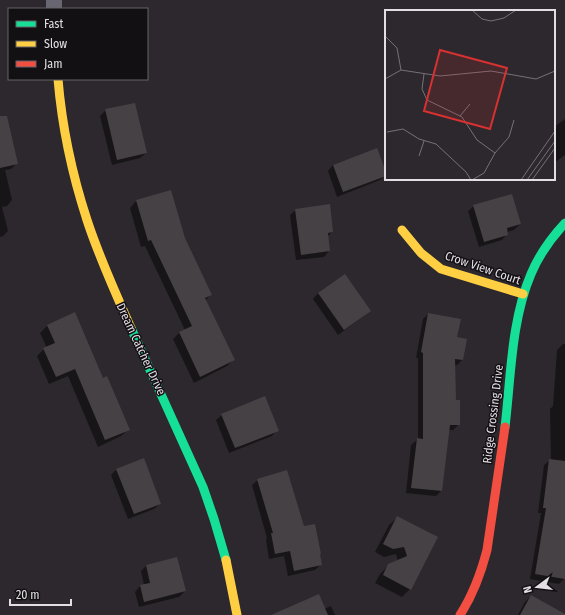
<svg xmlns="http://www.w3.org/2000/svg" width="565" height="615" viewBox="0 0 565 615" font-family="'Fira Sans Condensed',sans-serif">
	<style>
		.shadow { fill: #0007 }
		.building { fill: #464145 }
		.lines { fill: none; stroke-linecap: round; stroke-linejoin: round }
		.street { stroke: #686671; stroke-width: 16 }
		.fast { stroke: #16e098; stroke-width: 9 }
		.slow { stroke: #ffcf43; stroke-width: 9 }
		.jam { stroke: #f24e42; stroke-width: 9 }
		.labels { text-anchor: middle; stroke-width: 3; stroke-linejoin: round; paint-order: stroke }
		.street-label { font-size: 12px; fill: #e3dee4; stroke: #131014 }
		.inset-road { fill: none; stroke: #757176; stroke-width: 1 }
		.view { fill: #d73131; fill-opacity: 0.15; stroke: #d73131; stroke-width: 2 }
		.inset-edge { fill: none; stroke: #e3dee4; stroke-width: 2 }
	</style>
	<rect width="100%" height="100%" fill="#2c282d"/>
	<g class="shadow">
		<path d="M106,110L146,153L140,158L112,165L100,116Z"/>
		<path d="M5,116L17,163L11,169L5,170L12,200L7,206L2,207L8,231L3,236L0,237V117Z"/>
		<path d="M565,119V155L554,163V127Z"/>
		<path d="M376,149L386,175L380,180L337,197L328,171L333,165Z"/>
		<path d="M170,191L184,238L211,294L205,301L233,360L227,366L194,383L173,339L179,333L185,330L145,246L141,247L130,208L136,201Z"/>
		<path d="M474,206L520,224L514,230L507,232V234L502,240L479,247L468,211Z"/>
		<path d="M296,210L332,232L327,237L329,251L324,257L296,260L290,215Z"/>
		<path d="M318,293L369,311L364,316L338,335L313,299Z"/>
		<path d="M428,314L456,338L462,360L457,365H454L455,401L459,424L453,430H448L441,491L436,496L406,493L411,445L418,439V358H416L423,319Z"/>
		<path d="M47,326L129,429L121,436L98,447L68,376L49,384L37,356L44,349L47,348L40,333Z"/>
		<path d="M563,344H565V578L559,584L530,579L541,513H538L544,465L550,460H551L550,409L553,406L557,350Z"/>
		<path d="M222,415L277,430L272,436L229,453L216,420Z"/>
		<path d="M116,470L160,504L154,509L128,519L111,475Z"/>
		<path d="M258,480L303,528L319,555L321,564L315,570L288,576L284,556L269,559L266,540L267,538L252,485Z"/>
		<path d="M398,517L437,538L410,589L402,597L375,583L380,574L389,565L398,561L396,554L384,557L375,552L389,525Z"/>
		<path d="M146,566L185,591L179,597L139,607L135,592L140,586L144,585L141,571Z"/>
		<path d="M531,596L551,615H518L525,602Z"/>
		<path d="M331,606L335,615H283L324,609Z"/>
	</g>
	<g class="building">
		<path d="M135,103L147,153L117,160L105,109Z"/>
		<path d="M0,116H7L18,164L0,168Z"/>
		<path d="M377,148L386,172V176L343,192L333,165Z"/>
		<path d="M171,190L185,238L212,295L205,298L235,360L200,377L179,332L192,326L151,240L148,241L136,200Z"/>
		<path d="M512,194L521,224L507,228L508,235L484,242L473,205Z"/>
		<path d="M330,204L333,232L328,233L330,251L301,255L295,209Z"/>
		<path d="M345,274L371,311L344,330L318,293Z"/>
		<path d="M75,312L103,378L107,376L130,430L105,440L75,369L56,377L43,348L55,343L47,325Z"/>
		<path d="M428,313L461,319L457,337L467,339L463,360L455,359L456,400H460V425H450L442,491L411,488L417,438L423,439V353L421,352Z"/>
		<path d="M265,396L279,431L235,448L221,414Z"/>
		<path d="M144,458L161,504L134,514L116,469Z"/>
		<path d="M549,459L565,461V579L535,574L546,508H543Z"/>
		<path d="M287,470L304,526L315,524L321,554H320L322,565L294,571L290,551L275,554L271,533H273L257,479Z"/>
		<path d="M397,516L438,537L411,590L383,575L388,564L407,556L404,547L393,549L383,544Z"/>
		<path d="M177,557L186,591L144,602L140,585L150,583L146,565Z"/>
		<path d="M319,594L328,615H271Z"/>
		<path d="M531,595L565,614V615H520Z"/>
	</g>
	<g class="lines">
		<path class="street" d="M54,0V9"/>
		<g class="fast">
			<path d="M131,328L203,487L214,519L226,560"/>
			<path d="M505,427C511,377 511,321 531,274C539,255 551,238 565,223"/>
		</g>
		<g class="slow">
			<path d="M58,79C62,127 72,174 87,220C99,257 115,292 131,328"/>
			<path d="M402,230L421,253L441,269L523,294"/>
			<path d="M226,560L237,615"/>
		</g>
		<path class="jam" d="M460,615C473,595 481,573 487,550L505,427"/>
	</g>
	<g class="labels">
		<g class="street-label">
			<text transform="translate(483 268) rotate(19)" y="4">Crow View Court</text>
			<text transform="translate(141 349) rotate(65)" y="4">Dream Catcher Drive</text>
			<text transform="translate(493 414) rotate(-83)" y="4">Ridge Crossing Drive</text>
		</g>
	</g>
	<g transform="translate(385 10)">
		<rect width="170" height="170" fill="#2c282d"/>
		<path class="inset-road" d="M87,0L97,9L106,11L119,8L131,0M0,26L12,38L16,60M39,64L37,79L42,90L77,107L92,130L110,143M0,69L16,60L55,66L106,61L151,69L170,61M75,106L85,94M2,122L18,119L34,129L51,134L81,162L86,170M34,146L39,131M87,170L99,163L110,143L124,127L129,110M136,170L170,121M142,170L170,131M147,170L170,138"/>
		<path class="view" d="M55,40L122,58L105,119L39,101Z"/>
		<rect width="170" height="170" class="inset-edge"/>
	</g>
	<rect x="8" y="8" width="140" height="72" fill="#131014" stroke="#666267"/>
	<rect x="16" y="21" width="20" height="6" fill="#16e098" stroke="#666267"/>
	<text x="44" y="28" font-size="12" fill="#e3dee4">Fast</text>
	<rect x="16" y="41" width="20" height="6" fill="#ffcf43" stroke="#666267"/>
	<text x="44" y="48" font-size="12" fill="#e3dee4">Slow</text>
	<rect x="16" y="61" width="20" height="6" fill="#f24e42" stroke="#666267"/>
	<text x="44" y="68" font-size="12" fill="#e3dee4">Jam</text>
	<g transform="translate(537 587) rotate(255)" stroke="#131014" stroke-width="3" paint-order="stroke">
	<path d="M0-3L7 15L0 10L-7 15Z" fill="#e3dee4"/>
	<text y="-6" font-size="11" font-weight="bold" text-anchor="middle" fill="#e3dee4">N</text>
	</g>
	<path d="M10 599v6h61v-6" fill="none" stroke="#e3dee4" stroke-width="2"/>
	<text x="16" y="599" font-size="12" fill="#e3dee4" stroke="#131014" stroke-width="3" paint-order="stroke">20 m</text>
</svg>
